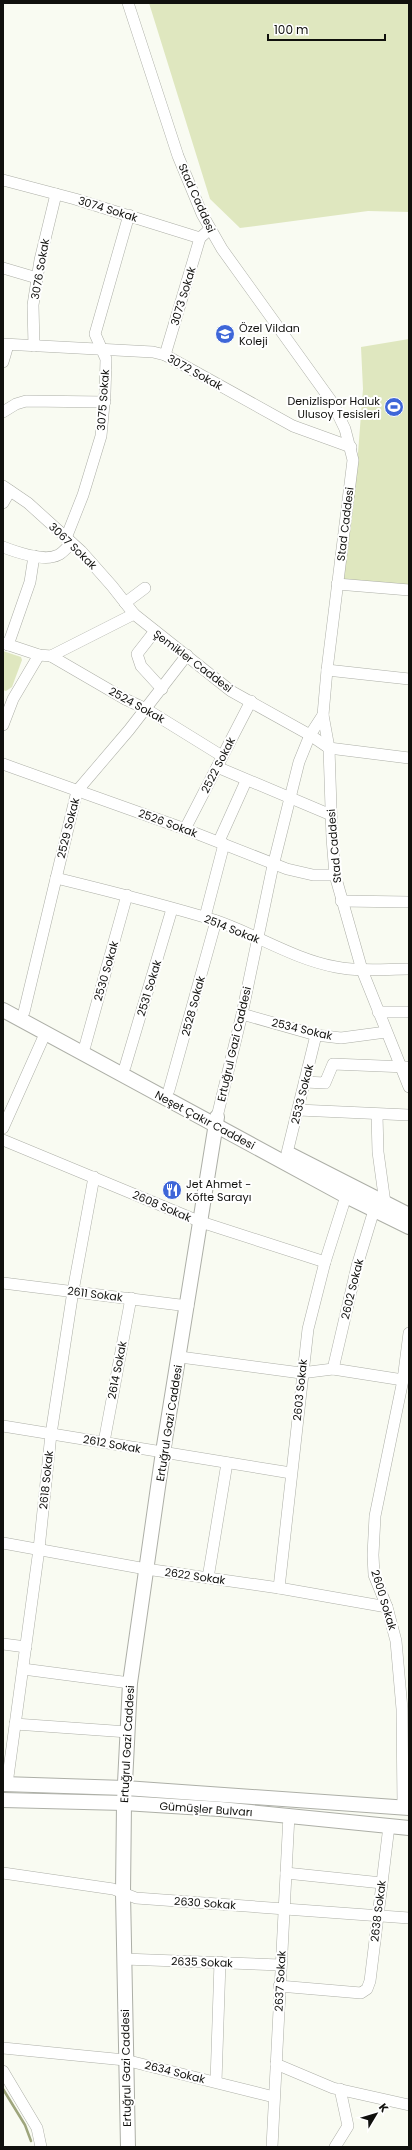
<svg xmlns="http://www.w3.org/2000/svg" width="412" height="2150" viewBox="0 0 412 2150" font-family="Poppins,sans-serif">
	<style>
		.green { fill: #dfe7bf }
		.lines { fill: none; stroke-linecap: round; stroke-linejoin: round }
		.stream { stroke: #9ea57c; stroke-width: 2.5 }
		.minor-casing { stroke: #adafa7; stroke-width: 12 }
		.major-casing { stroke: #adafa7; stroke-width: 16 }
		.minor { stroke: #fff; stroke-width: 11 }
		.major { stroke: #fff; stroke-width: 14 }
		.labels { text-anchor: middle; stroke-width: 4; stroke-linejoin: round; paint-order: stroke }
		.street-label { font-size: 11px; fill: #10100d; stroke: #fff }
		.poi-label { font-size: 11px; fill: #10100d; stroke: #fff; text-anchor: start }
	</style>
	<rect width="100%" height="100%" fill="#f9fbf2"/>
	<g class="green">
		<path d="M149,3H409V212L368,211L240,228L210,199Z"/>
		<path d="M409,339V590L337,584L358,453L363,389L361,347Z"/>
		<path d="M3,651L21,657L22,660L12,687L6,691L3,690Z"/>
	</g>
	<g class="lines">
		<path class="stream" d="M3,2089L25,2125L31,2141"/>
		<g class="minor-casing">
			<g id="minor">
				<path d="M128,3L178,156L202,214L222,249L332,402L345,429L353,460L327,670L323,715L329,748L332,838L335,875L362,970L409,1087"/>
				<path d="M3,180L75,199L200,238L210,229"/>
				<path d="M3,268L37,278"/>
				<path d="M3,344L153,352L165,355L293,426L351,447"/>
				<path d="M34,346L33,305L40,260L56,194"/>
				<path d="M165,355L200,238"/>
				<path d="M3,362L8,345"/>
				<path d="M3,412L16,404L26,401L105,402"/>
				<path d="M3,486L28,503L81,551L112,586L134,614"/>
				<path d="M3,503L10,491"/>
				<path d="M66,538L83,495L101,436L105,393L106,359L95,334L129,215"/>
				<path d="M3,547C16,552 45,562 58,555C63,553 68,546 72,543"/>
				<path d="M337,584L409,590"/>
				<path d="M125,603L145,588"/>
				<path d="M155,631L137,654L141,666L162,689"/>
				<path d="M3,643L39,655L51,656L134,614L231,691L310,735L329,748L409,758"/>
				<path d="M8,645L30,582L34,556"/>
				<path d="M51,656L125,699L146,709L222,756"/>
				<path d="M327,670L409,679"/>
				<path d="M3,725L13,699L39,655"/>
				<path d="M3,764L185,829L287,869L313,875H335"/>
				<path d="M217,767L331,815"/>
				<path d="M185,829L251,701"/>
				<path d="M219,841L246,781"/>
				<path d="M56,878C109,891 162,904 214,920C256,934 293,959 336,967C360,972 385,969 409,969"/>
				<path d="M341,901L409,902"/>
				<path d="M205,917L224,844"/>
				<path d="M24,1012L77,791L129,730L187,655"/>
				<path d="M378,1012H409"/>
				<path d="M242,1014L316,1035L341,1038L386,1032"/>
				<path d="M85,1046L127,895"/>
				<path d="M125,1067L172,909"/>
				<path d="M305,1082L325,1083L333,1064L406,1067"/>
				<path d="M169,1090L216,921"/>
				<path d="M298,1110L409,1115"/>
				<path d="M377,1115L378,1152L385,1203"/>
				<path d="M217,1117L242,1014L272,870L299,762L310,735L323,715"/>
				<path d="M3,1128L45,1034"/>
				<path d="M3,1140L201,1222L325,1262"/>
				<path d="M287,1153L316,1035"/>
				<path d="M3,1283L188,1306"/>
				<path d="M180,1357L301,1373L333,1369L403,1380L409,1333"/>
				<path d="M333,1369L357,1266L374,1210"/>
				<path d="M3,1426L291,1473"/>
				<path d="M104,1442L131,1298"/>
				<path d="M3,1543L146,1569L279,1588L387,1607"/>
				<path d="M208,1578L227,1463"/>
				<path d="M279,1588L308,1329L325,1262L346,1196"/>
				<path d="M3,1644L26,1647"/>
				<path d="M23,1669L130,1683"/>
				<path d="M15,1724L128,1732"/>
				<path d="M7,1784L39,1549L51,1434L73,1291L94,1177"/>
				<path d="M403,1807L402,1709L396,1641L387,1607L374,1575L373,1555L375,1516L403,1380L409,1375"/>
				<path d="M3,1873L113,1889L136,1898L409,1918"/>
				<path d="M286,1873L382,1883"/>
				<path d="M124,1959L281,1965"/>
				<path d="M279,1986L361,1993L367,1989L370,1981L389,1826"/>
				<path d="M3,2048L125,2060L274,2097"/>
				<path d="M276,2064L333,2088L409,2105"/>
				<path d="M3,2071L37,2128L41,2147"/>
				<path d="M216,2082L220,1962"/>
				<path d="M272,2147L289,1815"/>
				<path d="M335,2147L348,2126L340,2089"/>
			</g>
		</g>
		<g class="major-casing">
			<g id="major">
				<path d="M3,1010L346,1196L409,1227"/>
				<path d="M291,1155L409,1215"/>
				<path d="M3,1784L125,1788L409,1808"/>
				<path d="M3,1800L124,1803L220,1809L409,1828"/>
				<path d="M128,2147L123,1893L124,1803L130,1683L163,1452L217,1117"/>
			</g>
		</g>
		<use href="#minor" class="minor"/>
		<use href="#major" class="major"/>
	</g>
	<defs>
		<g id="school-disc" transform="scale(1)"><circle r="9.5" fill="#3e66d8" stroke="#fff"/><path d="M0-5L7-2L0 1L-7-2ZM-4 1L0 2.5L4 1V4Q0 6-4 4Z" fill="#fff"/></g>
		<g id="stadium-disc" transform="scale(1)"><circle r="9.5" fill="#3e66d8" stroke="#fff"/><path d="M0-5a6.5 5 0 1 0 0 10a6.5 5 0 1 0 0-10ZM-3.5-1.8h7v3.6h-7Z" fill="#fff"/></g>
		<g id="restaurant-disc" transform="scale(1)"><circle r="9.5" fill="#3e66d8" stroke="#fff"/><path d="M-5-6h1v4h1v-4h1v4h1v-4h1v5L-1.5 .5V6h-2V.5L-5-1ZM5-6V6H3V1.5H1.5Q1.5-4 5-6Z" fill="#fff"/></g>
	</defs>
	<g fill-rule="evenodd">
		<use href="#school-disc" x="225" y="334"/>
		<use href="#stadium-disc" x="394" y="407"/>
		<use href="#restaurant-disc" x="172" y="1190"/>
	</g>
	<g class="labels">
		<g class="street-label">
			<text transform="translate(197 198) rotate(66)" y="4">Stad Caddesi</text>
			<text transform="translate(108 209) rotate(17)" y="4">3074 Sokak</text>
			<text transform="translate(40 269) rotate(-80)" y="4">3076 Sokak</text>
			<text transform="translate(183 296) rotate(-73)" y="4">3073 Sokak</text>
			<text transform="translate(195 372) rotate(29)" y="4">3072 Sokak</text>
			<text transform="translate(103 400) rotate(-86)" y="4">3075 Sokak</text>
			<text transform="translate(345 524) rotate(-83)" y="4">Stad Caddesi</text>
			<text transform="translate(73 546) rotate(44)" y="4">3067 Sokak</text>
			<text transform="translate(193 661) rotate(37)" y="4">Şemikler Caddesi</text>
			<text transform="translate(137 705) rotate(29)" y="4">2524 Sokak</text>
			<text transform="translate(218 765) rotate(-63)" y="4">2522 Sokak</text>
			<text transform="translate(168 823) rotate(20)" y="4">2526 Sokak</text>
			<text transform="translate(68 828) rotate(-76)" y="4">2529 Sokak</text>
			<text transform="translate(334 846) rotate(-95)" y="4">Stad Caddesi</text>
			<text transform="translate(232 929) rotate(22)" y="4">2514 Sokak</text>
			<text transform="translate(106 971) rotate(-74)" y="4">2530 Sokak</text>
			<text transform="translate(149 988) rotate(-73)" y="4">2531 Sokak</text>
			<text transform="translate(193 1006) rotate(-75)" y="4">2528 Sokak</text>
			<text transform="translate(302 1029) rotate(13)" y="4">2534 Sokak</text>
			<text transform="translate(234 1044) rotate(-77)" y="4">Ertuğrul Gazi Caddesi</text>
			<text transform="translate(302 1094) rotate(-76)" y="4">2533 Sokak</text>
			<text transform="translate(205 1120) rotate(28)" y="4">Neşet Çakır Caddesi</text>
			<text transform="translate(162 1206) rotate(23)" y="4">2608 Sokak</text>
			<text transform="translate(352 1289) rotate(-76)" y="4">2602 Sokak</text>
			<text transform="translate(95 1294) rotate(7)" y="4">2611 Sokak</text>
			<text transform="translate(117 1370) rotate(-79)" y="4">2614 Sokak</text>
			<text transform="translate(300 1390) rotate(-84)" y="4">2603 Sokak</text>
			<text transform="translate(169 1423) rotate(-81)" y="4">Ertuğrul Gazi Caddesi</text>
			<text transform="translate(112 1444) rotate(10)" y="4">2612 Sokak</text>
			<text transform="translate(46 1480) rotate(-84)" y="4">2618 Sokak</text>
			<text transform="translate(195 1576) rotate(8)" y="4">2622 Sokak</text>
			<text transform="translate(384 1600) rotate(73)" y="4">2600 Sokak</text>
			<text transform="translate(127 1744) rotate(-87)" y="4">Ertuğrul Gazi Caddesi</text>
			<text transform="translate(206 1809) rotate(4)" y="4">Gümüşler Bulvarı</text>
			<text transform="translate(205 1903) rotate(4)" y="4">2630 Sokak</text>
			<text transform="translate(378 1911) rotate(-83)" y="4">2638 Sokak</text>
			<text transform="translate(202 1962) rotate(2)" y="4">2635 Sokak</text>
			<text transform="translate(280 1981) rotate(-87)" y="4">2637 Sokak</text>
			<text transform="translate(126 2068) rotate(-91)" y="4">Ertuğrul Gazi Caddesi</text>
			<text transform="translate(175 2072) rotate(14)" y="4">2634 Sokak</text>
		</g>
		<g class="poi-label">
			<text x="239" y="332">Özel Vildan<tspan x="239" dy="13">Koleji</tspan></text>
			<text x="380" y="405" text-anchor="end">Denizlispor Haluk<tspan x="380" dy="13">Ulusoy Tesisleri</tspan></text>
			<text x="186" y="1188">Jet Ahmet -<tspan x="186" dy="13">Köfte Sarayı</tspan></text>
		</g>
	</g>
	<rect width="412" height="2150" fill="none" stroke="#10100d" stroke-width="8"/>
	<g transform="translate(376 2114) rotate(52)" stroke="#ffffff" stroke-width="3" paint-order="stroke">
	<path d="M0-3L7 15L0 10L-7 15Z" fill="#10100d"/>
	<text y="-6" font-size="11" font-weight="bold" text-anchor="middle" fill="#10100d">K</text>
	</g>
	<path d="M268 34v6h117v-6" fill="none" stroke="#10100d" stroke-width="2"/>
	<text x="274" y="34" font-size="12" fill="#10100d" stroke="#ffffff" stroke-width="3" paint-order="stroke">100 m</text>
</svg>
